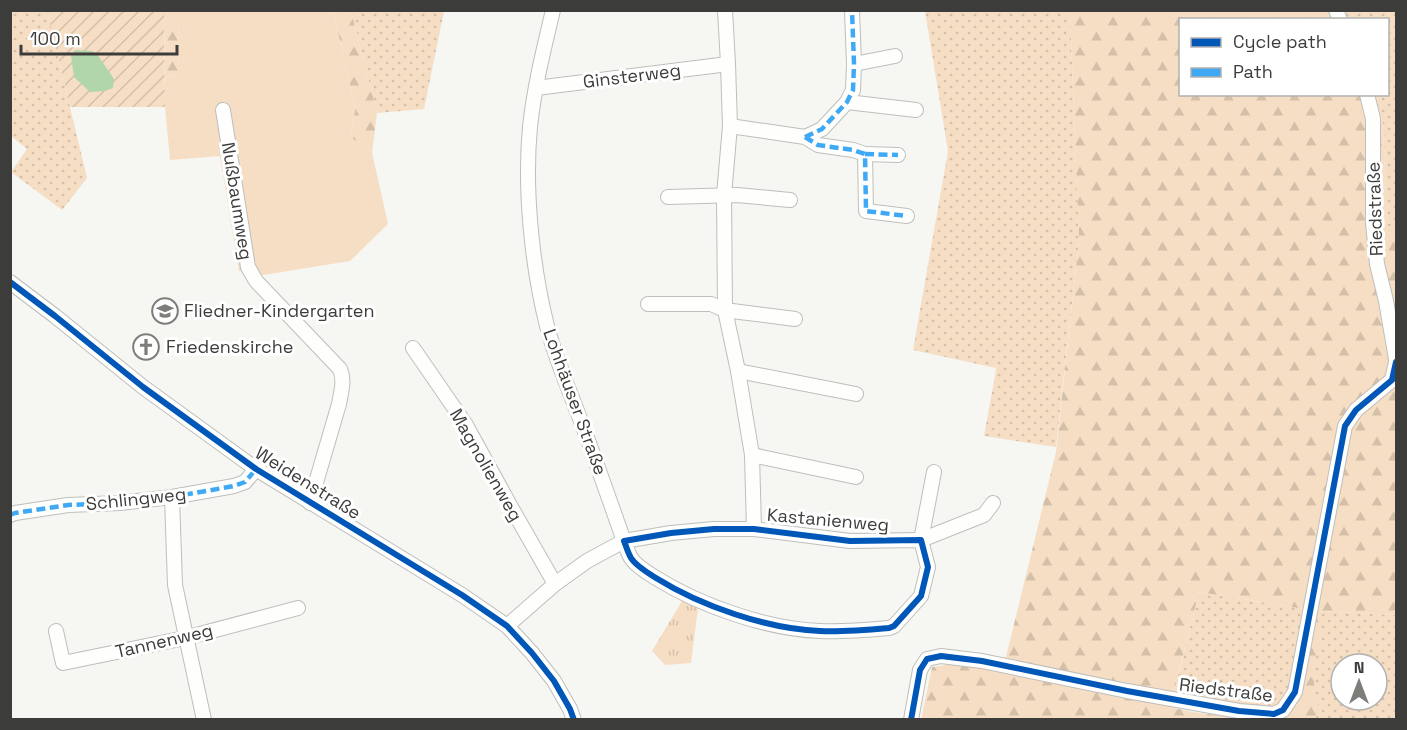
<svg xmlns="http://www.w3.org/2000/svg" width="1407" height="730" viewBox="0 0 1407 730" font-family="'Space Grotesk',sans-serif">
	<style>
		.grass { fill: url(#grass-dots); fill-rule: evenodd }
		.forest { fill: url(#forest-firs) }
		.park { fill: url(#park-tufts) }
		.garden { fill: url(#garden-furrows) }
		.pitch { fill: #f6dec4 }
		.water { fill: #b1d6ac }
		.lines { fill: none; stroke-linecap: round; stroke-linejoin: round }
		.minor-casing { stroke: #bebebc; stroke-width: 16 }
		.minor { stroke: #fefefd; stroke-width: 14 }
		.quiet { stroke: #3fa9f5; stroke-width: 4.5; stroke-dasharray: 9 4.5; stroke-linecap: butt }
		.cycleway-casing { stroke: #fff; stroke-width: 10 }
		.cycleway { stroke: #0057b8; stroke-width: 6 }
		.labels { text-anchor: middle; stroke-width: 6; stroke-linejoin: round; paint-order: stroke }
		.street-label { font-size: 18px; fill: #3c3c3a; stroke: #fff }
		.poi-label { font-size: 18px; fill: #3c3c3a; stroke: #fff; text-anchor: start }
	</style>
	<defs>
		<pattern id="grass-dots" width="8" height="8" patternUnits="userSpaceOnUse" patternTransform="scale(1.5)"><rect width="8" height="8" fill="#f6dec4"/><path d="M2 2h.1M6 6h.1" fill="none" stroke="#d4bfa9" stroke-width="1.8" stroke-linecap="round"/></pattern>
		<pattern id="forest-firs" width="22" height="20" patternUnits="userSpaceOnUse" patternTransform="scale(1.5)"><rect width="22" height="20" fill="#f6dec4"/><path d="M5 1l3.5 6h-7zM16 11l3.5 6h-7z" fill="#d4bfa9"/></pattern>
		<pattern id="park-tufts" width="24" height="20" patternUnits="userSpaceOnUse" patternTransform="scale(1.5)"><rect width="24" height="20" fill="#f6dec4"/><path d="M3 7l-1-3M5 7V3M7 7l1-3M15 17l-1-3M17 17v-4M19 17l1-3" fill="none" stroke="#d4bfa9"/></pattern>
		<pattern id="garden-furrows" width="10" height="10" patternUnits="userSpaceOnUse" patternTransform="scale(1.5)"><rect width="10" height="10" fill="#f6dec4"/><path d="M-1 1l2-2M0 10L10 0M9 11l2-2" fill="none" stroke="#d4bfa9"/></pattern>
	</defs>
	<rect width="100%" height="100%" fill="#f6f6f2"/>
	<g class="grass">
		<path d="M11,11H47L87,178L62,210L11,172L27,149L11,136Z"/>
		<path d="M351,11H444L424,109L377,113Z"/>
		<path d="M925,11H1070L1079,240L1056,447L984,436L997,365L996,368L913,350L948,151Z"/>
		<path d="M1338,11H1396V225L1387,227L1383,122L1372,95L1388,94V20L1342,19Z"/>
		<path d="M1199,592L1317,611L1396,615V719H1314L1321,711L1314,698V661L1310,618L1301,697L1284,713L1173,696ZM1341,664H1377V700H1341Z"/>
	</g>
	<g class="forest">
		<path d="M164,11H179L178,76L165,77Z"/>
		<path d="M333,11H351L377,113L372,153L351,138L355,108Z"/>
		<path d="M1070,11H1338L1342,19L1180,20V94L1372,95L1383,122L1387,227L1396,225V615L1317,611L1199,592L1170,707L1192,712L1233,717L1282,716L1301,697L1310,616L1322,637L1314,662V698L1321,711L1314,719L1207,720L1194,718L1188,720H921L932,667L1006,657L1056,452L1079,240Z"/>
	</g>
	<path class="park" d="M682,601L698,608L691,663L665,665L652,651Z"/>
	<path class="garden" d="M47,11H164L165,107H70Z"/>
	<path class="pitch" d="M179,11H333L355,108L351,137L372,153L388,224L350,261L257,276L252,269L239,271L220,156L170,160L165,107V77L178,76Z"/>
	<path class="water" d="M75,50L92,51L97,54L114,79L113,88L105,91L90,92L74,77L71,56Z"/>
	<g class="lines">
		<g class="minor-casing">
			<g id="minor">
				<path d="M725,10L728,64L730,126L724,195L725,310L738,371L752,455L754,529"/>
				<path d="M1336,10L1340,20"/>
				<path d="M854,64L895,56"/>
				<path d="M536,88L728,64"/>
				<path d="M1367,94L1373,119V223L1377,264L1386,301L1396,359"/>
				<path d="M847,102L916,110"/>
				<path d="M223,110L248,267L256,281L340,369C345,381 341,392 339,404L310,503"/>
				<path d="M730,126L805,137L818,145L853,150L865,154L866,211L907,216"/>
				<path d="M805,137L822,129L847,102L853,90L854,64L852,10"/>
				<path d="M865,154L898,155"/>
				<path d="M668,197L737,195L790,200"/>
				<path d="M10,282L55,316L143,387L256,469L462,595L507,626L532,653L554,681L570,709L574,720"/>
				<path d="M648,304H711L725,310L740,312L795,319"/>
				<path d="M413,348L466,425L511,507L555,584"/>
				<path d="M738,371L856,394"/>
				<path d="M752,455L856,477"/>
				<path d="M934,472L921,540L984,515L993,503"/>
				<path d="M172,497L175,585L204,720"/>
				<path d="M10,515L15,513L68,505L120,503L172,497L234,486L245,482L256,469"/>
				<path d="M714,529H754L850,541L921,540L928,567L921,596L894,626L889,628C866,630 843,632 820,631C767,629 701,606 656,578C648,573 636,566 631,558C628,553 626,546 624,541L671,533Z"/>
				<path d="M507,626L555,584L587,561L624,541C609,499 595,458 579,416C568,387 555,357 547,326C532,266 524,189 530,127C534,88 544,48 553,10"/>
				<path d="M56,631L63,663L185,638L298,608"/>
				<path d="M911,720L920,670L927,659L941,656L982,661L1127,691L1239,711L1274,714L1283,710L1295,692L1345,426L1356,410L1392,380L1396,362"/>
			</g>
		</g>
		<use href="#minor" class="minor"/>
		<g class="quiet">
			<path d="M805,137L818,145L853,150L865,154L866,211L907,216"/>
			<path d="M805,137L822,129L847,102L853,90L854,64L852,10"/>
			<path d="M865,154L898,155"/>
			<path d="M10,515L15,513L68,505L120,503L172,497L234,486L245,482L256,469"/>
		</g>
		<g class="cycleway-casing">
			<g id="cycleway">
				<path d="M10,282L55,316L143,387L256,469L462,595L507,626L532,653L554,681L570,709L574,720"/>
				<path d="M714,529H754L850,541L921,540L928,567L921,596L894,626L889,628C866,630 843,632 820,631C767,629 701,606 656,578C648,573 636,566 631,558C628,553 626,546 624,541L671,533Z"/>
				<path d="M911,720L920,670L927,659L941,656L982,661L1127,691L1239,711L1274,714L1283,710L1295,692L1345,426L1356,410L1392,380L1396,362"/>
			</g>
		</g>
		<use href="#cycleway" class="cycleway"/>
	</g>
	<defs>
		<g id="school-ring" transform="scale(1.35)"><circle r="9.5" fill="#fff" stroke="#7d7d7a" stroke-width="1.5"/><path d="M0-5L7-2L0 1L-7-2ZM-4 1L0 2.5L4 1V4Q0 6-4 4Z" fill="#7d7d7a"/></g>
		<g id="church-ring" transform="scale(1.35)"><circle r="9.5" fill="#fff" stroke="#7d7d7a" stroke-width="1.5"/><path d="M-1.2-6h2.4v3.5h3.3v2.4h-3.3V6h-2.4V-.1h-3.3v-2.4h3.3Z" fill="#7d7d7a"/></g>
	</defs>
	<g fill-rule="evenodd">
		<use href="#school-ring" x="165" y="311"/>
		<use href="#church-ring" x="146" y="347"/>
	</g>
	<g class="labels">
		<g class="street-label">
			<text transform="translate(632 76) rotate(-7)" y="6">Ginsterweg</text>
			<text transform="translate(237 201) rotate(81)" y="6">Nußbaumweg</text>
			<text transform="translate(1375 209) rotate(-92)" y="6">Riedstraße</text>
			<text transform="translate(575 402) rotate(70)" y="6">Lohhäuser Straße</text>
			<text transform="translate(486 465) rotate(60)" y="6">Magnolienweg</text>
			<text transform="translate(308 483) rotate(32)" y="6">Weidenstraße</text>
			<text transform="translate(136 499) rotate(-6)" y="6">Schlingweg</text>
			<text transform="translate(828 520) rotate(5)" y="6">Kastanienweg</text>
			<text transform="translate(164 641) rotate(-13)" y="6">Tannenweg</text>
			<text transform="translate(1226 690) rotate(7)" y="6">Riedstraße</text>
		</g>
		<g class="poi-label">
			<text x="184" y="317">Fliedner-Kindergarten</text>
			<text x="166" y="353">Friedenskirche</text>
		</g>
	</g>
	<rect width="1407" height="730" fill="none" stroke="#3c3c3a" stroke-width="24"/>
	<rect x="1179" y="18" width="210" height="78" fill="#ffffff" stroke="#b1b1b0" stroke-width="1.5"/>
	<rect x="1191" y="38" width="30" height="9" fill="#0057b8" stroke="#b1b1b0" stroke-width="1.5"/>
	<text x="1233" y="48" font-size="18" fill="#3c3c3a">Cycle path</text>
	<rect x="1191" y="68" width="30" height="9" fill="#3fa9f5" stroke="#b1b1b0" stroke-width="1.5"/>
	<text x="1233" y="78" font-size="18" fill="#3c3c3a">Path</text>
	<g transform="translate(1359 682)"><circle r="28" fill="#ffffff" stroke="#b1b1b0" stroke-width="1.5"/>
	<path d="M0-4.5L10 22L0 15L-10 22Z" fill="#7d7d7a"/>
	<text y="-9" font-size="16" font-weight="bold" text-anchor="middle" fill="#3c3c3a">N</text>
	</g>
	<path d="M21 45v9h156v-9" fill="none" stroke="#3c3c3a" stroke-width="3"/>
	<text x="30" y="45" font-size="18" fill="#3c3c3a" stroke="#ffffff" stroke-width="4.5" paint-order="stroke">100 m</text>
</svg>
